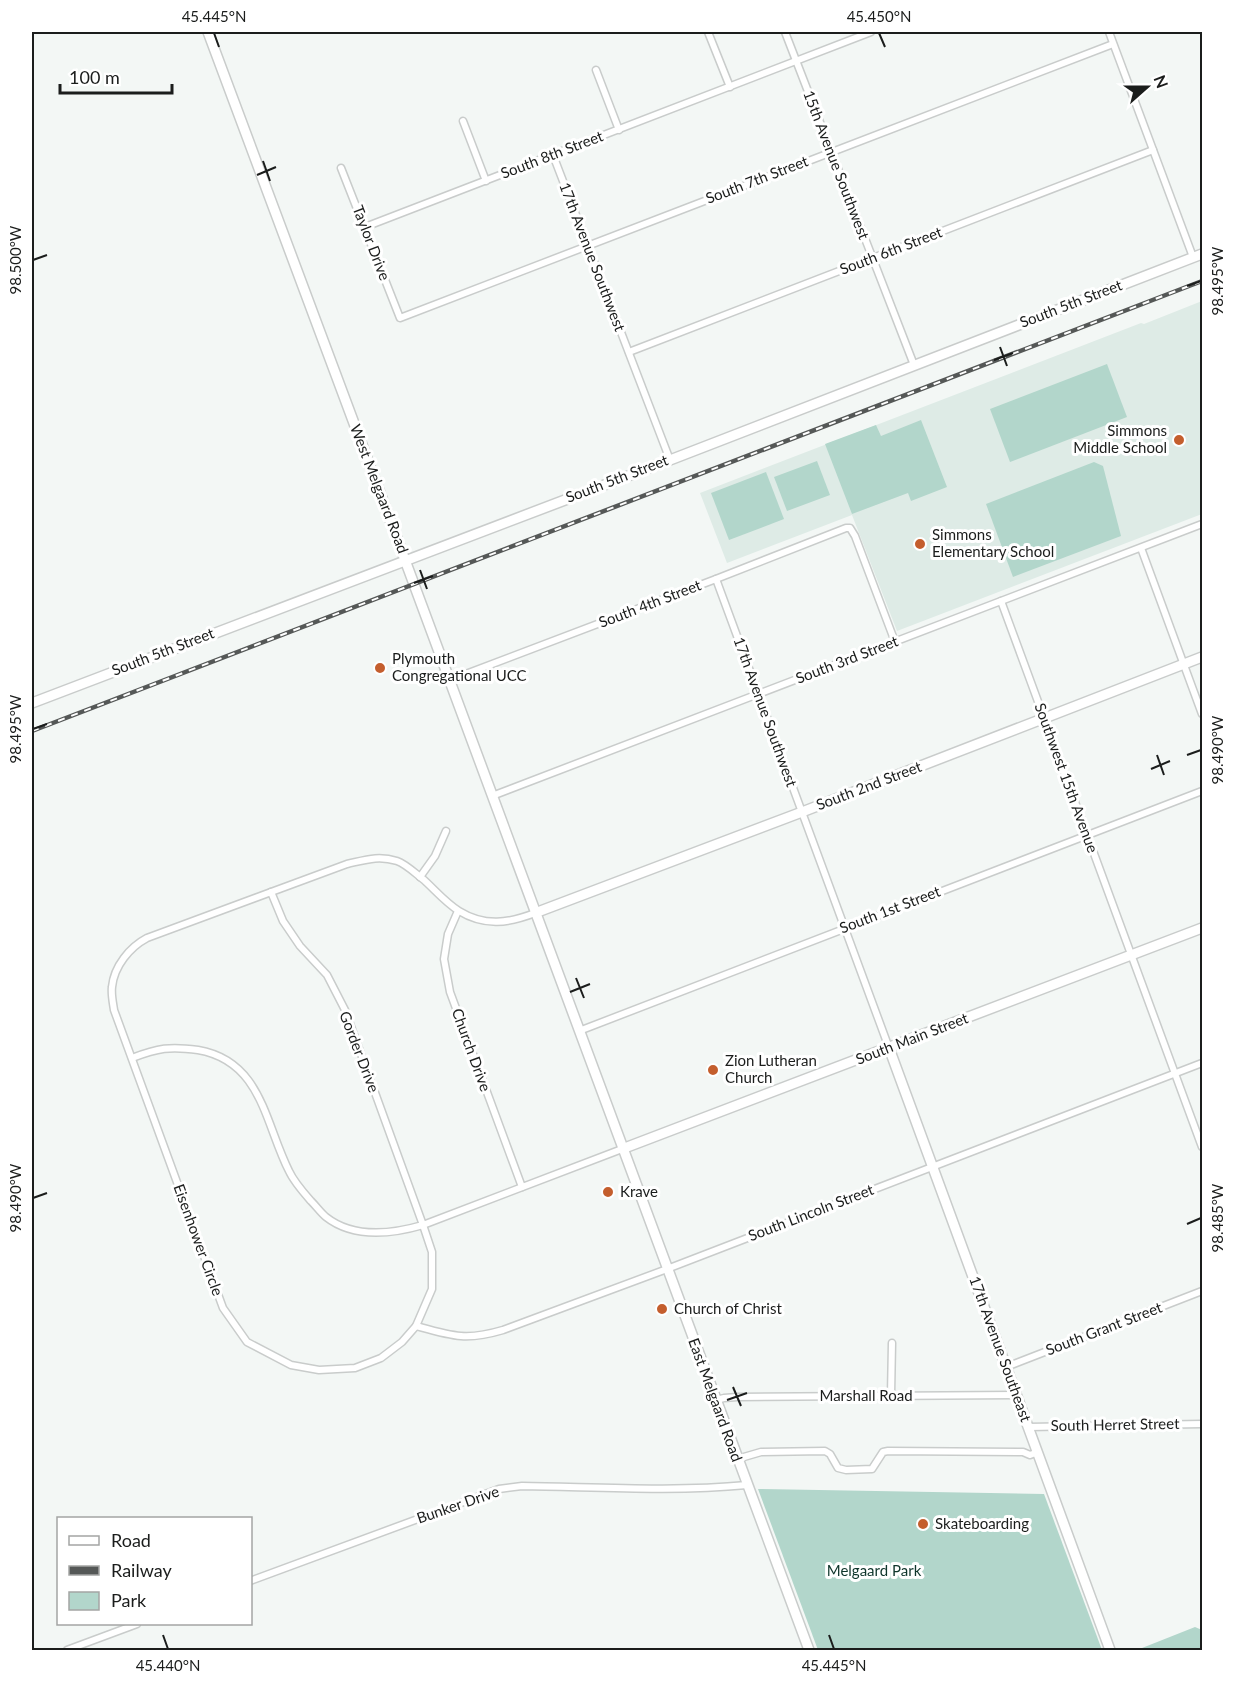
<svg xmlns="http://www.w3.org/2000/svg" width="1234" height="1682" viewBox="0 0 1234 1682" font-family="Lato,sans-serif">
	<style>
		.built { fill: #deebe6 }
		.green { fill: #b2d6cb }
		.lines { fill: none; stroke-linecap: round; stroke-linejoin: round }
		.street-casing { stroke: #c9cccb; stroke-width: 9 }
		.secondary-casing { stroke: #c9cccb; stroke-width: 12 }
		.street { stroke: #fff; stroke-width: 6 }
		.secondary { stroke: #fff; stroke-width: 9 }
		.rail-casing { stroke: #555857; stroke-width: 4.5 }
		.rail { stroke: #fff; stroke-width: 2; stroke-dasharray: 7; stroke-linecap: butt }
		.ticks { fill: none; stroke: #1b1d1c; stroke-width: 2 }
		.poi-dot { fill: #c45e2d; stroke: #fff; stroke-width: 2 }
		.labels { text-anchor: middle; stroke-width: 6; stroke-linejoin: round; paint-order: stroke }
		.street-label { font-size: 15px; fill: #1b1d1c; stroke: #fff }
		.poi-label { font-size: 15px; fill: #1b1d1c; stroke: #fff; text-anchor: start }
		.park-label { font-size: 15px; fill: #0f352b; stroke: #fff }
		.neatline { fill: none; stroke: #1b1d1c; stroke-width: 2 }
		.ticks-label { font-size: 15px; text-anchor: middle; fill: #1b1d1c }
	</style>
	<rect width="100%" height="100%" fill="#f3f7f5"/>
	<path class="built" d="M1202,301V514L897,631L852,515L727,563L700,493L1141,323L1144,324Z"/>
	<g class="green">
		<path d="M1107,364L1127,417L1010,462L990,409Z"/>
		<path d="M921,420L947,487L911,501L908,493L852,514L825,444L876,425L881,436Z"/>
		<path d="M817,461L830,495L787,511L774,477Z"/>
		<path d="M1094,462L1103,466L1121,536L1013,577L986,504Z"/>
		<path d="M766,472L784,519L729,540L711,493Z"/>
		<path d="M758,1489L1044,1494L1102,1650H818Z"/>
		<path d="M1195,1627L1202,1630V1650H1137Z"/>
	</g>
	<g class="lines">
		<g class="street-casing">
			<g id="street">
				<path d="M708,32L730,87"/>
				<path d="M785,32L914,365"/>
				<path d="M1109,32L1193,257"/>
				<path d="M596,70L619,130"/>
				<path d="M463,121L486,181"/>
				<path d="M553,155L670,460"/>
				<path d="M341,168L400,318L1113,44"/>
				<path d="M365,227L871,32"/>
				<path d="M629,352L1153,150"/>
				<path d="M1141,548L1202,714"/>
				<path d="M716,579L889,1048"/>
				<path d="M1001,601L1202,1147"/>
				<path d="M450,680L716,579L846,528H850L855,536L895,642"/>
				<path d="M492,796L1202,524"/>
				<path d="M420,877L435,856L446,831"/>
				<path d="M458,911L448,934L444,959L450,992L522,1187"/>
				<path d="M535,913C509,923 485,927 459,911C446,903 435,890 424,880C416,874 406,864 397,861C378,855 365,860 347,864L147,938C130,947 114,966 112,987C111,994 113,1003 114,1010L223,1308L247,1342L291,1365L319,1370L355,1368L381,1358L402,1342L416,1326L432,1289V1252L423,1225L622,1149"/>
				<path d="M579,1031L1202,791"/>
				<path d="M132,1058C158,1048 170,1046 198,1050C262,1061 265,1124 289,1171C294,1182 303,1192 311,1201C316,1206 321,1213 326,1217C354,1239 392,1234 423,1225L345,1010L327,975L300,946L283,921L271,892"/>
				<path d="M416,1326C452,1336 466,1341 503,1330L667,1269L1202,1063"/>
				<path d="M1006,1367L1202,1291"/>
				<path d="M891,1395L892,1343"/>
				<path d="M716,1400L724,1398L737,1397L1017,1395"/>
				<path d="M1028,1427L1202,1424"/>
				<path d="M737,1459L761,1452L825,1451L830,1454L838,1468L846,1470L872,1469L883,1452L888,1451L1023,1452L1030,1455L1038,1452"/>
				<path d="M250,1581L499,1489L522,1486C597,1487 672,1492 747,1485"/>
				<path d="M67,1650L137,1624"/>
			</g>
		</g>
		<g class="secondary-casing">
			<g id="secondary">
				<path d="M208,32L405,560L809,1650"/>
				<path d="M32,703L670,460L1202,254"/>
				<path d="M535,913L802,812L1202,657"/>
				<path d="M889,1048L1110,1650"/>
				<path d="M622,1149L1202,928"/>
			</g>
		</g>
		<use href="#street" class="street"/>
		<use href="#secondary" class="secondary"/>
		<g class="rail-casing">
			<path id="rail" d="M32,731L1202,281"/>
		</g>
		<use href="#rail" class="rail"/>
	</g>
	<path class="ticks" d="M214,33L219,47M879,33L885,47M263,161L270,181M257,175L276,167M33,260L47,255M1187,286L1201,281M1000,347L1007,366M994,360L1013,353M420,570L427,589M414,583L433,576M33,729L47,724M1157,755L1164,775M1187,755L1201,750M1151,769L1170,761M576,978L584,998M570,992L590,984M33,1198L47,1193M1187,1224L1201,1218M733,1387L741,1406M727,1400L747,1393M163,1635L168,1649M829,1635L834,1649"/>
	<g class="poi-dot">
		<circle cx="1179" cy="440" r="6"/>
		<circle cx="920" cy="544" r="6"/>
		<circle cx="380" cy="668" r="6"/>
		<circle cx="713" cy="1070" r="6"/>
		<circle cx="608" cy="1192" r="6"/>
		<circle cx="662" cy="1309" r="6"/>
		<circle cx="923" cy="1524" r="6"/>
	</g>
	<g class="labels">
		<g class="street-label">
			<text transform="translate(552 155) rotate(-21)" y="5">South 8th Street</text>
			<text transform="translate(836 165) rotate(69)" y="5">15th Avenue Southwest</text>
			<text transform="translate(757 180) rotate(-21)" y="5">South 7th Street</text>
			<text transform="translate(371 243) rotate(69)" y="5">Taylor Drive</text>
			<text transform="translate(891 251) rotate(-21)" y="5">South 6th Street</text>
			<text transform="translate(592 257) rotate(69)" y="5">17th Avenue Southwest</text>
			<text transform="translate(1071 304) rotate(-21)" y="5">South 5th Street</text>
			<text transform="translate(617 479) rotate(-21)" y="5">South 5th Street</text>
			<text transform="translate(379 489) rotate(69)" y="5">West Melgaard Road</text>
			<text transform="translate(650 604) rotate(-21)" y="5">South 4th Street</text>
			<text transform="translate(163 652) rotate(-21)" y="5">South 5th Street</text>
			<text transform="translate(847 660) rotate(-21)" y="5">South 3rd Street</text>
			<text transform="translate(765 712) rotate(70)" y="5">17th Avenue Southwest</text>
			<text transform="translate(1066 778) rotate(70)" y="5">Southwest 15th Avenue</text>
			<text transform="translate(869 786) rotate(-21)" y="5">South 2nd Street</text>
			<text transform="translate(890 910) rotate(-21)" y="5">South 1st Street</text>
			<text transform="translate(912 1039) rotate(-21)" y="5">South Main Street</text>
			<text transform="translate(471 1050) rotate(70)" y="5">Church Drive</text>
			<text transform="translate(359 1052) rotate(69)" y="5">Gorder Drive</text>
			<text transform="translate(811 1213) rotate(-21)" y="5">South Lincoln Street</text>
			<text transform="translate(198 1240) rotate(70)" y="5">Eisenhower Circle</text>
			<text transform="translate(1104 1329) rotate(-21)" y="5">South Grant Street</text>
			<text transform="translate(1000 1349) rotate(70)" y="5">17th Avenue Southeast</text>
			<text x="866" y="1401">Marshall Road</text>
			<text transform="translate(715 1400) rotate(70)" y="5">East Melgaard Road</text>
			<text transform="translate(1115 1425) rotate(-1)" y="5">South Herret Street</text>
			<text transform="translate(458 1505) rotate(-19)" y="5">Bunker Drive</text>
		</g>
		<g class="poi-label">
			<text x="1167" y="436" text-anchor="end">Simmons<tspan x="1167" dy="17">Middle School</tspan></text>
			<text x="932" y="540">Simmons<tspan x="932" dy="17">Elementary School</tspan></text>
			<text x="392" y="664">Plymouth<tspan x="392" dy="17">Congregational UCC</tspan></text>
			<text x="725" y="1066">Zion Lutheran<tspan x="725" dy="17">Church</tspan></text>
			<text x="620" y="1197">Krave</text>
			<text x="674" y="1314">Church of Christ</text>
			<text x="935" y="1529">Skateboarding</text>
		</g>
		<g class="park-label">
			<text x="874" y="1576">Melgaard Park</text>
		</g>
	</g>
	<rect width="1234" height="1682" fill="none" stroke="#ffffff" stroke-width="66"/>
	<rect x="57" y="1517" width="195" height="108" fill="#ffffff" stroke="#a4a5a4" stroke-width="1.5"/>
	<rect x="69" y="1536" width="30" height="9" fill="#ffffff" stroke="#a4a5a4" stroke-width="1.5"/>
	<text x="111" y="1547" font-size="18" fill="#1b1d1c">Road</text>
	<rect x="69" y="1566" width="30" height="9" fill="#555857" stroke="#a4a5a4" stroke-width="1.5"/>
	<text x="111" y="1577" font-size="18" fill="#1b1d1c">Railway</text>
	<rect x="69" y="1592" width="30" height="18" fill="#b2d6cb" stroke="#a4a5a4" stroke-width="1.5"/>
	<text x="111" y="1607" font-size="18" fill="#1b1d1c">Park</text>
	<g transform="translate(1147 87) rotate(69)" stroke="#ffffff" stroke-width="4.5" paint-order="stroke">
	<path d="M0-4.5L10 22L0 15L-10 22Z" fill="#1b1d1c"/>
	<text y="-9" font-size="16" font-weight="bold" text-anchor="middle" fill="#1b1d1c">N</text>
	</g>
	<path d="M60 84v9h112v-9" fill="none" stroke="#1b1d1c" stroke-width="3"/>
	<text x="69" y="84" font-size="18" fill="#1b1d1c" stroke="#ffffff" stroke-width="4.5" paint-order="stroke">100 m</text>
	<rect x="33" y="33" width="1168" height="1616" class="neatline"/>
	<g class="ticks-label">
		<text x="214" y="22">45.445°N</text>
		<text x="879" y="22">45.450°N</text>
		<text transform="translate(16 260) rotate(-90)" y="5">98.500°W</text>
		<text transform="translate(1218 281) rotate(-90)" y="5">98.495°W</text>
		<text transform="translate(16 729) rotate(-90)" y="5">98.495°W</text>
		<text transform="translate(1218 750) rotate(-90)" y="5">98.490°W</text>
		<text transform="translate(16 1198) rotate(-90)" y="5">98.490°W</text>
		<text transform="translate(1218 1218) rotate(-90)" y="5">98.485°W</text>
		<text x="168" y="1671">45.440°N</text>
		<text x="834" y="1671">45.445°N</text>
	</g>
</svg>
